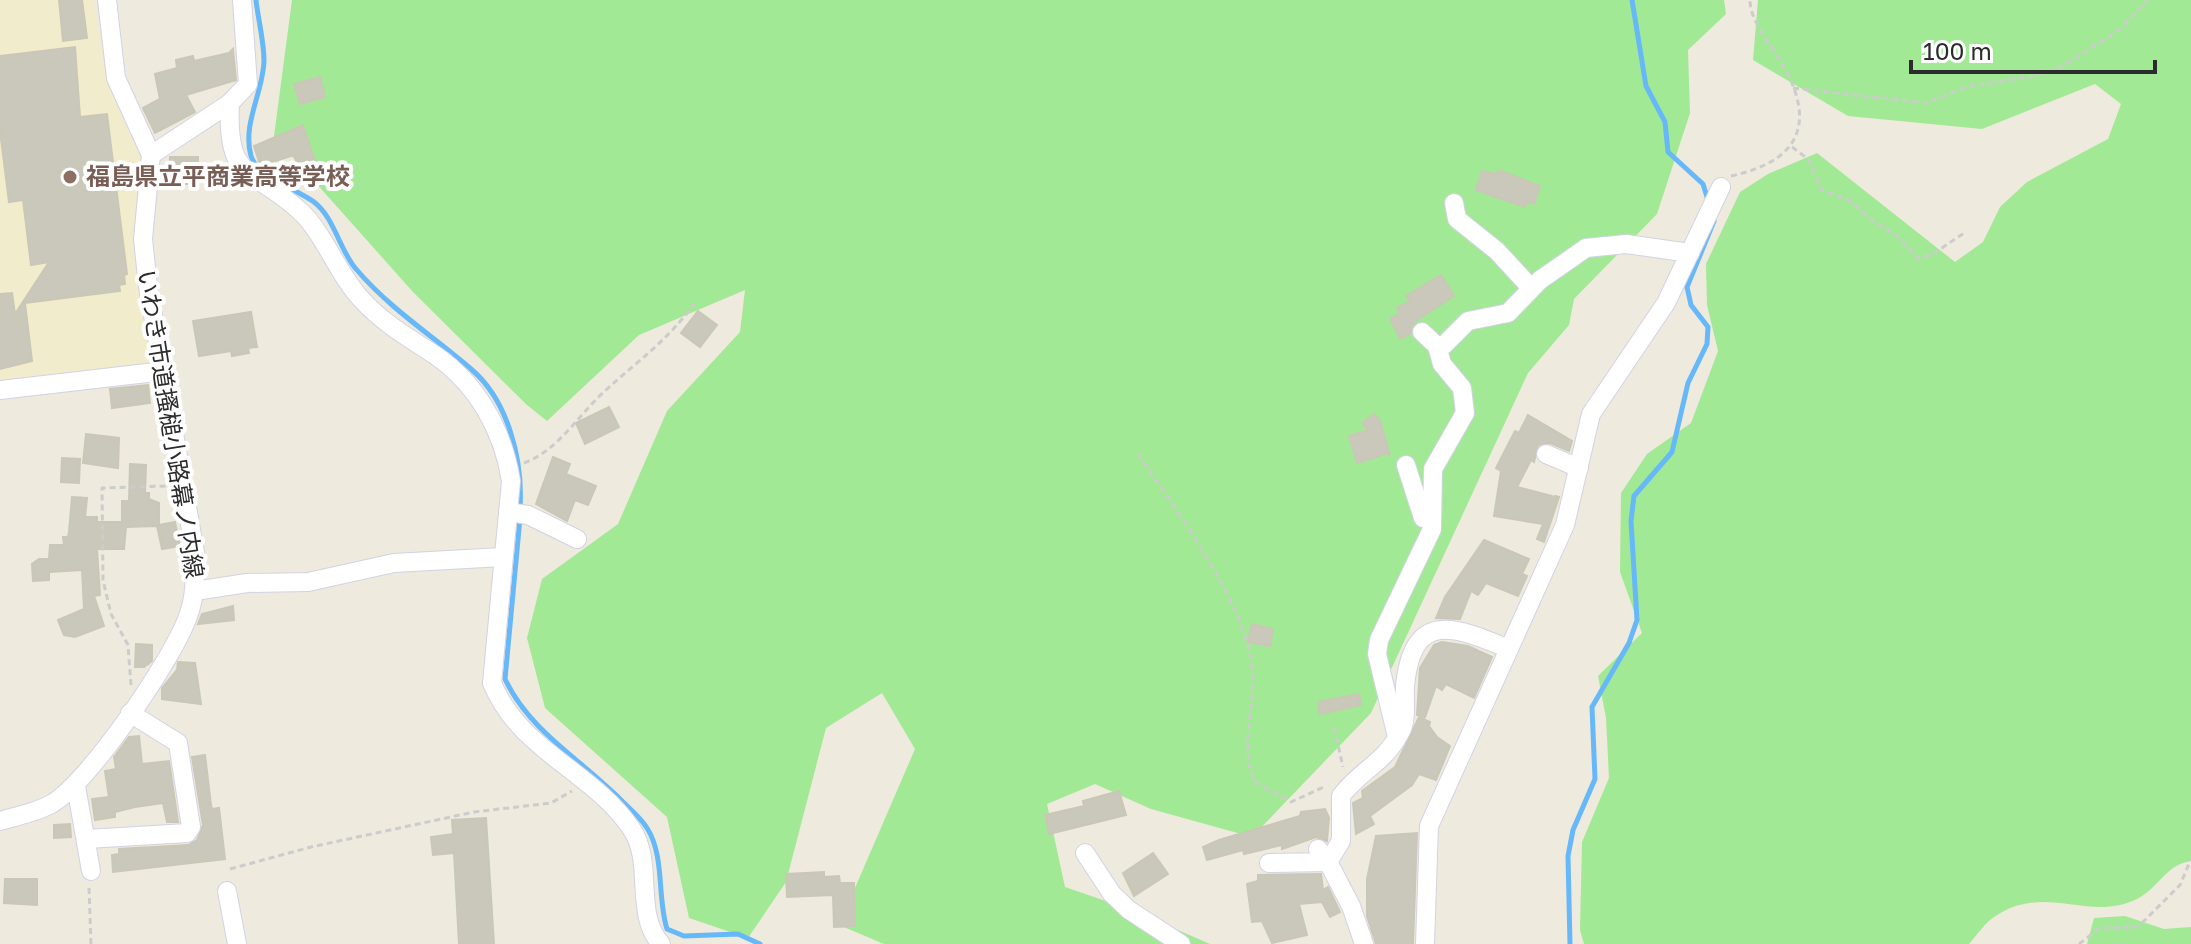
<svg xmlns="http://www.w3.org/2000/svg" width="2191" height="944" viewBox="0 0 2191 944" font-family="'Golos Text','Noto Sans JP',sans-serif">
	<style>
		.education { fill: #f1eccb }
		.green { fill: #a2e995 }
		.lines { fill: none; stroke-linecap: round; stroke-linejoin: round }
		.stream { stroke: #67b8f9; stroke-width: 5 }
		.building { fill: #c9c8bb; stroke: #cac7b6; stroke-width: 2 }
		.minor-casing { stroke: #d2d2e5; stroke-width: 20 }
		.path { stroke: #ccc; stroke-width: 3; stroke-dasharray: 6 4; stroke-linecap: butt }
		.minor { stroke: #fff; stroke-width: 18 }
		.education-dot { fill: #8d6e63; stroke: #fff; stroke-width: 3 }
		.labels { text-anchor: middle; stroke-width: 8; stroke-linejoin: round; paint-order: stroke }
		.education-label { font-size: 24px; font-weight: bold; fill: #785e54; stroke: #fff; text-anchor: start }
		.street-label { font-size: 24px; fill: #2c2c2c; stroke: #fff }
	</style>
	<rect width="100%" height="100%" fill="#eeeadd"/>
	<path class="education" d="M0,0H93L108,82L142,159L134,253L151,364L0,384Z"/>
	<g class="green">
		<path d="M292,0H1724L1726,14L1688,50L1690,113L1657,214L1574,299L1569,325L1528,373L1371,713L1252,837L1151,809L1095,784L1047,804L1065,887L1132,910L1210,944H884L839,925L915,749L882,693L826,728L786,882L748,938L689,918L667,817L545,708L527,638L542,579L618,524L667,411L740,332L745,290L639,335L547,421L527,405L413,292L274,136Z"/>
		<path d="M1758,0H2191V861C2165,865 2159,888 2137,899C2089,923 2044,882 1994,917C1985,923 1977,935 1969,944H1584L1580,930L1582,842L1609,778L1606,718L1598,676L1642,633L1620,572L1621,493L1647,454L1691,423L1718,351L1707,305L1706,264L1740,192L1768,174L1817,153L1955,262L1983,242L2000,207L2027,182L2108,139L2121,104L2095,84L1982,129L1848,116L1753,60Z"/>
		<path d="M2125,916L2164,929L2191,927V944H2087L2094,918Z"/>
	</g>
	<g class="lines">
		<g class="stream">
			<path d="M256,0C258,19 264,41 264,61C263,93 242,124 251,156C258,178 297,189 314,202C334,217 340,251 356,269C390,309 433,336 471,369C509,401 523,462 520,508"/>
			<path d="M1632,0L1646,86L1665,122L1668,152L1703,184L1708,200"/>
			<path d="M520,518L505,679C530,732 582,760 622,801C630,809 641,818 647,828C665,856 657,898 667,929L684,936L738,934L760,944"/>
			<path d="M1570,944L1568,856L1573,830L1595,779L1592,707L1629,643L1637,620L1631,521L1634,496L1672,452L1688,383L1707,344L1708,327L1691,305L1687,287L1714,221"/>
		</g>
	</g>
	<g class="building">
		<path d="M59,0H82L87,38L63,41Z"/>
		<path d="M75,47L80,117L107,114L127,274L124,275L125,284L119,285L120,291L25,303L32,361L0,369V294L12,293L15,314L49,262L31,265L23,200L9,202L0,131V56Z"/>
		<path d="M233,49L236,80L186,95L195,112L155,133L143,108L160,99L155,74L177,68L176,60L193,56L194,61L229,53Z"/>
		<path d="M320,77L325,97L300,104L294,84Z"/>
		<path d="M303,125L317,168L300,174L294,155L263,165L259,162L254,146Z"/>
		<path d="M170,157H198V184H175V174H169Z"/>
		<path d="M1498,170L1540,186L1534,204L1527,201L1525,207L1476,190L1482,171L1497,174Z"/>
		<path d="M1441,275L1454,296L1414,322L1410,334L1400,339L1390,318L1400,314L1397,307L1410,302L1406,296Z"/>
		<path d="M698,311L717,325L700,347L681,333Z"/>
		<path d="M251,312L257,347L248,348L249,353L232,356L231,351L199,356L193,321Z"/>
		<path d="M148,385L150,403L112,408L110,389Z"/>
		<path d="M609,407L619,427L585,444L576,423Z"/>
		<path d="M1374,414L1380,420L1390,456L1388,453L1357,463L1349,436L1369,430L1362,423Z"/>
		<path d="M1528,415L1572,441L1569,451L1550,443L1538,445L1534,462L1531,460L1517,487L1552,496V500L1555,496L1559,497L1544,542L1537,539L1543,524L1494,516L1501,471L1496,468L1515,431L1519,433Z"/>
		<path d="M86,434L119,438L118,468L83,463Z"/>
		<path d="M553,457L570,464L566,474L596,486L588,505L575,500L567,521L536,504Z"/>
		<path d="M62,458L80,459L79,483L61,482Z"/>
		<path d="M130,464L146,465L145,493H149V499L159,503V525L175,522L180,546L162,549L157,526L126,527L124,549H97L100,595L94,596L104,626L75,637L64,635L58,620L84,609L82,570L49,572V580L33,581L32,564L39,559H49L50,545H64L63,537H68L69,532L72,497L87,498L85,517H97V522H122V501H129Z"/>
		<path d="M1484,540L1529,559L1522,574L1527,576L1518,596L1486,583L1478,595L1471,591L1460,619L1436,618L1445,597Z"/>
		<path d="M233,606L234,620L198,624L202,614Z"/>
		<path d="M1252,624L1273,629L1270,646L1248,642Z"/>
		<path d="M1442,642L1468,646L1492,657L1474,698L1446,684L1442,690L1436,686L1425,717L1417,715L1420,668L1434,645Z"/>
		<path d="M136,644L152,645V661L144,667H135Z"/>
		<path d="M178,662L195,663L201,704L162,699V688L177,670Z"/>
		<path d="M1359,694L1361,705L1320,714L1318,702Z"/>
		<path d="M1419,717L1430,722L1429,726L1437,737L1450,746L1436,780L1419,774L1412,785L1370,816L1374,824L1356,834L1353,803L1363,798L1362,791L1395,767Z"/>
		<path d="M139,736L142,764L169,761L178,822H167L163,803L135,807L115,812V817L95,820L92,799L109,797L105,771L116,769L114,757L129,737Z"/>
		<path d="M205,755L211,805L212,809L219,808L225,859L113,872L112,855L119,854V849L188,845L197,840L203,825L192,757Z"/>
		<path d="M1119,791L1126,815L1049,834L1045,815L1084,806L1083,801Z"/>
		<path d="M1325,809L1329,818L1327,841L1316,837L1282,849V845L1244,854L1243,850L1207,860L1203,847L1219,840L1300,816L1301,812Z"/>
		<path d="M486,818L494,944H459L454,853L433,855L431,837L453,834L452,820Z"/>
		<path d="M70,824L71,837L54,838V825Z"/>
		<path d="M1417,833L1413,944H1376L1367,916V879L1376,836Z"/>
		<path d="M1153,853L1168,874L1134,896L1123,873Z"/>
		<path d="M824,872V877L839,876L840,883H854L855,926L834,927L833,895L787,897L786,874Z"/>
		<path d="M1321,874L1323,890L1328,887L1340,912L1330,917L1322,902L1299,904L1307,935L1272,943L1262,921L1252,922L1247,884L1258,881V875Z"/>
		<path d="M5,879H37V905L4,903Z"/>
	</g>
	<g class="lines">
		<g class="minor-casing">
			<g id="minor">
				<path d="M242,0L248,84L230,103C226,182 252,167 300,211C324,233 338,275 362,300C383,323 409,338 435,355C477,384 503,430 511,481L492,683C520,751 592,771 631,828C655,863 633,913 661,944"/>
				<path d="M151,155L230,103"/>
				<path d="M1454,203L1457,219L1497,251L1531,288"/>
				<path d="M1437,346L1444,345L1468,321L1508,313L1540,280L1586,248L1626,244L1690,253"/>
				<path d="M0,390L164,371"/>
				<path d="M1546,454L1579,468"/>
				<path d="M1406,465L1423,518"/>
				<path d="M508,512L528,515L577,539"/>
				<path d="M195,591L247,583L308,582L394,563L503,557"/>
				<path d="M1397,737L1377,654L1379,640L1432,529L1433,469L1465,413L1462,388L1442,364L1437,346L1422,332"/>
				<path d="M76,786L91,871"/>
				<path d="M0,821C17,816 38,812 53,803C91,779 170,663 187,619C196,597 195,575 195,552L148,287L143,239L151,155L116,78L107,0"/>
				<path d="M87,839L187,833L191,827L178,743L130,713"/>
				<path d="M1085,853L1112,894L1129,910L1181,944"/>
				<path d="M1269,863L1328,862L1318,849"/>
				<path d="M227,891L237,944"/>
				<path d="M1364,944L1351,906L1328,862L1341,841V796C1361,769 1385,764 1402,729C1407,717 1404,700 1405,687C1412,608 1456,627 1509,649"/>
				<path d="M1425,944L1429,826L1565,525L1591,414L1666,303L1721,187"/>
			</g>
		</g>
		<g class="path">
			<path d="M1793,88L1926,103L1966,87L2033,76L2063,66L2119,30L2148,0"/>
			<path d="M1792,147L1808,159L1822,190L1849,200L1873,221L1895,234L1919,259L1936,252L1964,233"/>
			<path d="M1731,176C1800,161 1818,123 1780,60C1769,42 1750,21 1750,0"/>
			<path d="M1138,454C1175,509 1244,600 1252,666C1257,705 1238,743 1255,782L1291,802L1326,786"/>
			<path d="M524,463C559,450 579,414 606,390C640,359 666,342 694,304"/>
			<path d="M131,685L128,645L111,614L103,580L102,488L167,486"/>
			<path d="M1334,727L1343,767"/>
			<path d="M230,869L311,847L474,812L551,803L572,791"/>
			<path d="M89,888L91,944"/>
			<path d="M2079,944L2100,928L2138,927L2180,885L2191,859"/>
		</g>
		<use href="#minor" class="minor"/>
	</g>
	<circle class="education-dot" cx="70" cy="177" r="8"/>
	<g class="labels">
		<g class="education-label">
			<text x="86" y="185">福島県立平商業高等学校</text>
		</g>
		<g class="street-label">
			<text transform="translate(170 424) rotate(81)" y="8">いわき市道搔槌小路幕ノ内線</text>
		</g>
	</g>
	<path d="M1911 60v12h244v-12" fill="none" stroke="#2c2c2c" stroke-width="4"/>
	<text x="1923" y="60" font-size="24" fill="#2c2c2c" stroke="#ffffff" stroke-width="6" paint-order="stroke">100 m</text>
</svg>
